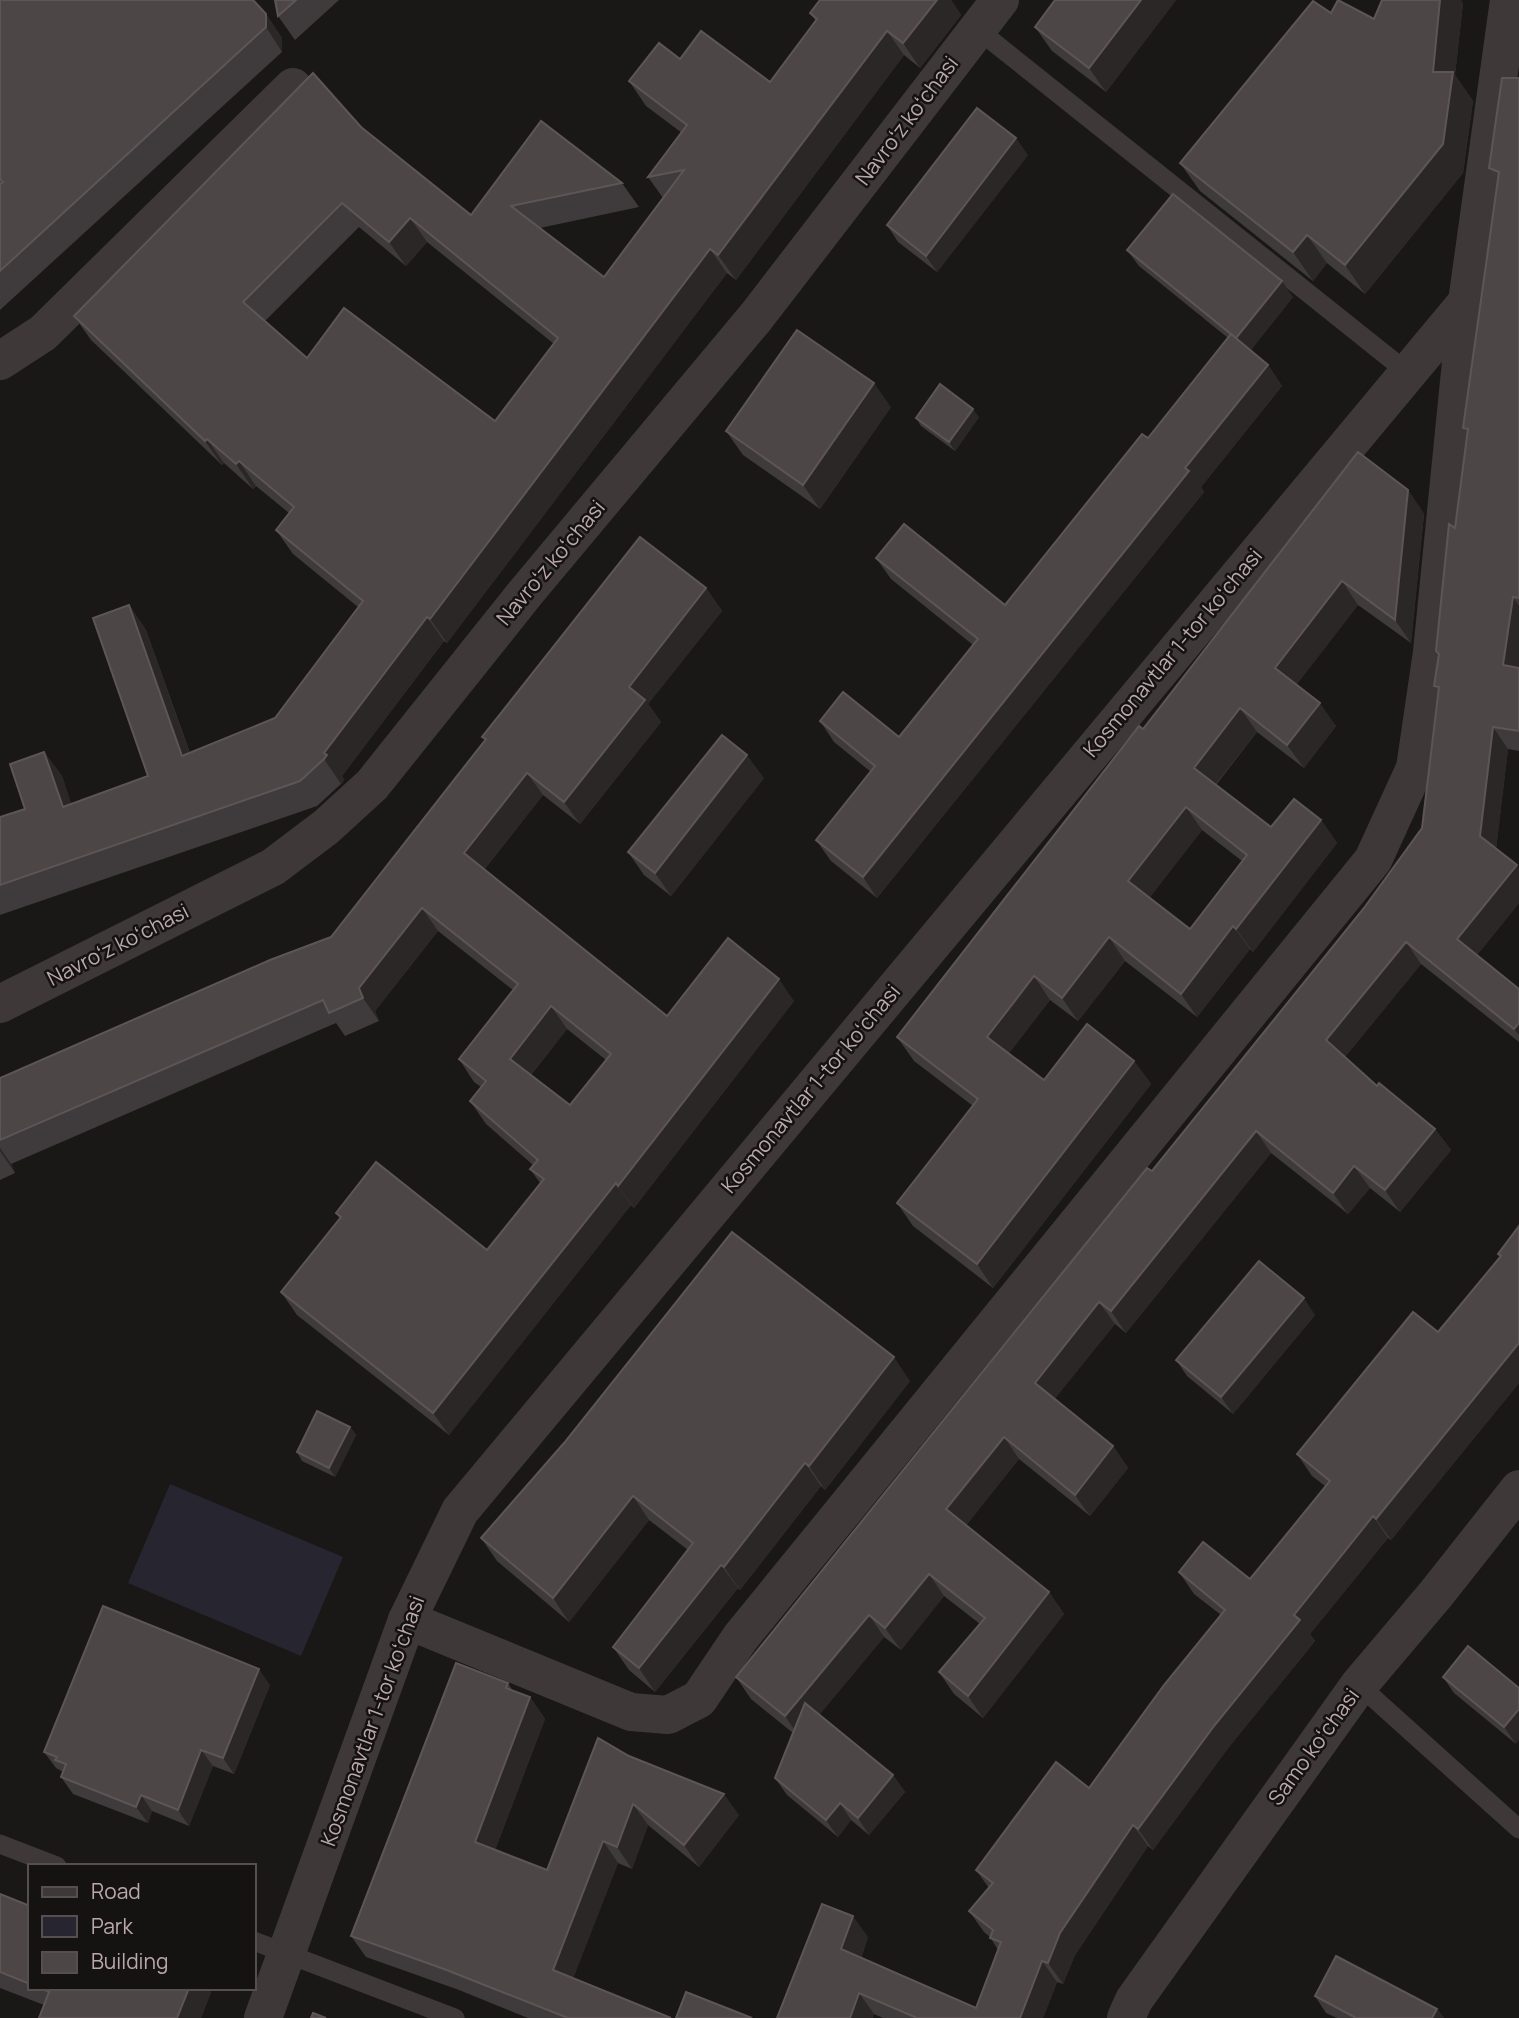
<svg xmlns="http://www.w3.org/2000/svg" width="1519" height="2018" viewBox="0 0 1519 2018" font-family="Manrope,sans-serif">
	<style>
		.green { fill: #27252f }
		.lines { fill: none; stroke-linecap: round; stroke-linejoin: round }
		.service { stroke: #3f3839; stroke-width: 19 }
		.minor { stroke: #3f3839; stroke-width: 38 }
		.wall { fill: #3f3a3b; fill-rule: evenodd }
		.shaded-wall { fill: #2b2727 }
		.building { fill: #4d4647; stroke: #5e5557; stroke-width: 2; fill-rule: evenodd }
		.labels { text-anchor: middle; stroke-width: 5; stroke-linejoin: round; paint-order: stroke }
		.street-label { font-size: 21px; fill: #bba8ad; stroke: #151212 }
	</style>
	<rect width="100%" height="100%" fill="#1a1717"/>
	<path class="green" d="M170,1484L343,1557L301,1656L128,1583Z"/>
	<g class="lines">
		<g class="service">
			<path d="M977,29L1407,372"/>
			<path d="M1359,1685L1519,1829"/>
			<path d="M0,1844L57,1866"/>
			<path d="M254,1941L455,2018"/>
		</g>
		<g class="minor">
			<path d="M0,361L43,333L293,87"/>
			<path d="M0,1004L273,867L326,827L372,785L527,591L756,317L1000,0"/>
			<path d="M407,1620L631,1712L668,1715L699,1699L740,1638L1373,860L1415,768L1432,652L1467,302L1509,0"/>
			<path d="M263,2018L407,1620L460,1511L1467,302"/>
			<path d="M1126,2018L1134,2000L1359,1685L1436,1594L1519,1489"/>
		</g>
	</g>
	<g class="wall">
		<path d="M0,0L266,14L282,38V52L0,310Z"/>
		<path d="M275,0H339L295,40L278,16Z"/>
		<path d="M820,0H951L961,15L920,68L904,55L736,280L727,273L447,643L444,641L342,776L344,780L341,784L317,806L0,915V817L25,809L44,752L62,776L71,804L148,776L129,605L146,630L190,753L275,718L358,607L293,554L276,530L289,513L256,486L253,489L224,463L222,465L91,340L74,316L361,127L471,215L622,183L639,207L540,228L604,277L663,198L648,177L682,133L646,106L629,81L680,59L770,82L816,21L810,13ZM359,227L406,266L427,242L554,344L495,421L307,358L265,321Z"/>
		<path d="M1055,0H1176L1106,92L1052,51L1035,27Z"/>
		<path d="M1463,3L1455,75L1473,101L1463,173L1365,294L1327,263L1313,281L1200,191L1180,163L1331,13L1374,19Z"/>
		<path d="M1519,78V751L1508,749L1496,849L1519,868V903L1477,955L1519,989V1042L1421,964L1345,1057L1377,1086L1435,1129L1451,1150L1400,1212L1370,1188L1348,1214L1271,1153L1126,1333L1115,1324L1054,1399L1113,1446L1128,1468L1090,1516L1019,1459L966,1525L1049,1592L1064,1614L983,1718L954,1694L939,1672L980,1624L944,1596L901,1650L884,1637L819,1715L893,1775L905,1792L869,1835L851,1820L838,1837L787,1795L775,1778L793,1733L751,1699L736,1677L1152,1171L1364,908L1422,828L1438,692L1434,686L1439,656L1436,651L1455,528L1468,435L1463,428L1498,180L1489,168Z"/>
		<path d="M1028,155L937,272L898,242L887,225Z"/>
		<path d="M1127,250L1293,297L1250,351L1268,365L1282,386L1201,487L1204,492L877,898L831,861L816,840L871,772L834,742L820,721L899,737L973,645L891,579L876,558L1005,605L1148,438L1228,338L1139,266Z"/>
		<path d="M891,407L820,509L743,455L726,431Z"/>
		<path d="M979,417L955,451L921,426L916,418Z"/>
		<path d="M1408,490L1424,514L1411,643L1358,605L1296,685L1336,726L1304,768L1257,732L1216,785L1271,827L1321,820L1337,843L1253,952L1250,949L1197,1017L1125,961L1078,1021L1050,1000L1009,1053L1044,1080L1134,1061L1151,1084L993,1288L913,1226L897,1203L973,1106L914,1061L897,1037L1143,729ZM1202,830L1242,861L1190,929L1149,898Z"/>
		<path d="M706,588L722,611L648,704L661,722L580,824L543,795L484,870L667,1016L794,1001L634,1208L631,1205L449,1435L297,1315L281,1292L340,1219L336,1213L487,1250L540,1183L530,1169L533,1165L486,1124L470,1101L481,1087L474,1082L459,1059L513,990L438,931L375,1011L379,1021L345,1036L336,1023L11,1164L15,1173L0,1180V1078L331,937L485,741L482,737ZM567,1029L606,1060L570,1105L531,1075Z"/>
		<path d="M764,778L671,896L644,875L628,852Z"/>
		<path d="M1519,1226V1383L1391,1540L1388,1538L1310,1634L1315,1641L1229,1747L1153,1850L1148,1846L1075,1955L1063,1984L1057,1982L1043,2018H883L874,2014L777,2018L868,1937L861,1958L976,2008L998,1950L990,1937L984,1932L969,1911L989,1888L976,1870L1089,1788L1221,1615L1194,1594L1179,1572L1250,1579L1325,1486L1312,1476L1297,1454L1438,1332L1500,1257L1498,1254Z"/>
		<path d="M1315,1315L1233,1414L1187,1376L1176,1360Z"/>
		<path d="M910,1381L825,1490L821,1486L740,1590L738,1588L655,1692L629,1670L613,1647L688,1550L649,1520L569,1622L497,1561L481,1538Z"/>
		<path d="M350,1427L356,1435L335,1477L302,1461L297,1452Z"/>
		<path d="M1468,1646L1516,1744L1454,1693L1443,1677Z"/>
		<path d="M508,1683L513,1691L530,1697L545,1719L495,1850L547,1870L629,1756L739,1815L699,1867L648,1825L632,1869L618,1863L573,1978L671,2018H528L459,1990L366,1957L351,1936Z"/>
		<path d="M270,1685L234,1774L213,1766L189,1826L152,1811L148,1823L73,1794L61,1777L63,1772L56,1768L44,1752Z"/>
		<path d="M0,1894L30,1906V1988H209L211,1992L201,2018H39L44,2005L0,1988Z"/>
		<path d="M1315,1996L1437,2009L1444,2018H1337L1326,2013Z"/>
	</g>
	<g class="shaded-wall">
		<path d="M937,0H951L961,15L920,68L903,43Z"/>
		<path d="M1141,0H1176L1106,92L1089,68Z"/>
		<path d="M1440,0H1461L1463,3L1455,75L1473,101L1463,173L1365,294L1345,265L1433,72Z"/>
		<path d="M266,14L282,38V52L266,27Z"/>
		<path d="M887,31L904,55L736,280L718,255Z"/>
		<path d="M1016,138L1028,155L937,272L926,256Z"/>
		<path d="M410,218L427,242L406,266L389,242Z"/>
		<path d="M1307,235L1327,263L1313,281L1293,252Z"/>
		<path d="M710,249L727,273L447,643L430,619Z"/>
		<path d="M1282,281L1293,297L1248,354L1236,338Z"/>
		<path d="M1268,365L1282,386L1201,487L1204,492L877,898L863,877L1185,468Z"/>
		<path d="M874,383L891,407L820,509L803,485Z"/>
		<path d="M973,409L979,417L955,451L949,442Z"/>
		<path d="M207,439L224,463L222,465L205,441Z"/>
		<path d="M239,461L256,486L253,489L236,464Z"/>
		<path d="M1408,490L1424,514L1411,643L1395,620Z"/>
		<path d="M1342,581L1358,605L1291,692L1275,668Z"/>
		<path d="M706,588L722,611L648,704L661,722L580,824L564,802L629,687Z"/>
		<path d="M1513,597L1519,606V680L1503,665Z"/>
		<path d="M129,605L146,630L199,780L182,756Z"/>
		<path d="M427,617L444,641L342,776L344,780L341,784L324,759V753Z"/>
		<path d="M1320,703L1336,726L1304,768L1287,745Z"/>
		<path d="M1240,708L1257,732L1210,791L1194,768Z"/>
		<path d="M1493,727L1508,749L1495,858L1480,836Z"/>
		<path d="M44,752L62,776L80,831L63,807Z"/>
		<path d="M747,755L764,778L671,896L655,873Z"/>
		<path d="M527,773L543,795L479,876L464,853Z"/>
		<path d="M1186,807L1202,830L1144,905L1128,881Z"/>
		<path d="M1321,820L1337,843L1253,952L1236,929Z"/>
		<path d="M1517,865L1519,868V903L1472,961L1457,939Z"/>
		<path d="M422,908L438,931L375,1011L379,1021L363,998L359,988Z"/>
		<path d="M1233,926L1250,949L1197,1017L1181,994Z"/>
		<path d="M1109,937L1125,961L1078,1021L1062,998Z"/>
		<path d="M1406,942L1421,964L1341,1062L1326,1040Z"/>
		<path d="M1034,976L1050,1000L1004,1060L987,1037Z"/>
		<path d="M779,979L794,1001L634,1208L618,1186Z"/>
		<path d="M551,1006L567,1029L526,1081L510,1059Z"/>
		<path d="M1519,1023V1035L1514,1029Z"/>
		<path d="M1134,1061L1151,1084L993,1288L977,1264Z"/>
		<path d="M1435,1129L1451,1150L1400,1212L1385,1190Z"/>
		<path d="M1256,1131L1271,1153L1126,1333L1111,1311Z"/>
		<path d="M0,1148L11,1164L15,1173L0,1151Z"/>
		<path d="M1354,1166L1370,1188L1348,1214L1333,1193Z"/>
		<path d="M616,1183L631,1205L449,1435L433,1413Z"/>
		<path d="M1304,1298L1315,1315L1233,1414L1221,1397Z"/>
		<path d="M1099,1302L1115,1324L1050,1405L1035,1383Z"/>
		<path d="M1519,1343V1383L1391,1540L1376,1519Z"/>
		<path d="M894,1357L910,1381L825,1490L809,1466Z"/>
		<path d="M350,1427L356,1435L335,1477L329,1468Z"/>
		<path d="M1004,1437L1019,1459L962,1531L946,1509Z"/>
		<path d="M1113,1446L1128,1468L1090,1516L1075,1495Z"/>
		<path d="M805,1463L821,1486L740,1590L724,1567Z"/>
		<path d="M633,1496L649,1520L569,1622L553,1598Z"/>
		<path d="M1373,1516L1388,1538L1310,1634L1315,1641L1229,1747L1153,1850L1138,1829L1294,1615Z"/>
		<path d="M721,1565L738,1588L655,1692L639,1668Z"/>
		<path d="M929,1574L944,1596L901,1650L885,1628Z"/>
		<path d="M1049,1592L1064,1614L983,1718L968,1696Z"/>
		<path d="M869,1615L884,1637L800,1738L785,1716Z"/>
		<path d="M259,1669L270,1685L234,1774L223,1758Z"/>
		<path d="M530,1697L545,1719L490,1863L475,1842Z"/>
		<path d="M1519,1709V1740L1516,1744L1504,1727Z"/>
		<path d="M201,1750L213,1766L189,1826L178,1810Z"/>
		<path d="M893,1775L905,1792L869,1835L858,1818Z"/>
		<path d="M724,1794L739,1815L699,1867L684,1845Z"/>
		<path d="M141,1795L152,1811L148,1823L136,1807Z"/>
		<path d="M840,1803L851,1820L838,1837L826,1820Z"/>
		<path d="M633,1804L648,1825L632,1869L617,1847Z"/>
		<path d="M1133,1825L1148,1846L1075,1955L1063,1984L1048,1963L1060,1933Z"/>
		<path d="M603,1841L618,1863L568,1992L553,1970Z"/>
		<path d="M853,1916L868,1937L856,1971L841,1949Z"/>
		<path d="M1042,1961L1057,1982L1043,2018H1020Z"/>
		<path d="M189,1988H209L211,1992L201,2018H177Z"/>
		<path d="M859,1993L874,2014L873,2018H850Z"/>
		<path d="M1437,2009L1444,2018H1432Z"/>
	</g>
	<g class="building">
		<path d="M0,0H253L266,14V27L0,271V184L3,182L0,179Z"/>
		<path d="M275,0H296L278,16Z"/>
		<path d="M820,0H937L903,43L887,31L718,255L710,249L430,619L427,617L324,753L327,755L324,759L300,781L0,885V817L25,809L10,764L44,752L63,807L148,776L93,618L129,605L182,756L275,718L363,601L276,530L294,507L239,461L236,464L207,439L205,441L74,316L313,73L361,127L471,215L541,121L622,183L511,206L604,277L684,170L648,177L687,125L629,81L659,43L680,59L701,31L770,82L817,19L810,13ZM342,203L389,242L410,218L558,338L495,421L344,308L307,358L243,302Z"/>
		<path d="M1055,0H1141L1089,68L1035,27Z"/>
		<path d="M1338,0L1374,19L1382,0H1440L1433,72H1453L1443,144L1345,265L1307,235L1293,252L1180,163L1313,1L1331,13Z"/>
		<path d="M1502,78H1519V598L1513,597L1503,665L1519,668V731L1493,727L1480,836L1517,865L1457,939L1519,989V1023L1514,1029L1406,942L1326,1040L1377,1086L1379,1083L1435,1129L1385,1190L1354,1166L1333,1193L1256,1131L1111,1311L1099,1302L1035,1383L1113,1446L1075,1495L1004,1437L946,1509L1049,1592L968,1696L939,1672L985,1618L929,1574L885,1628L869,1615L785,1716L736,1677L1147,1168L1152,1171L1364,908L1422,828L1439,687L1434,686L1439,654L1436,651L1449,524L1455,528L1468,429L1463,428L1499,172L1489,168Z"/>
		<path d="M977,108L1016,138L926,256L887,225Z"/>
		<path d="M1173,194L1282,281L1236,338L1127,250Z"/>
		<path d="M797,330L874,383L803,485L726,431Z"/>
		<path d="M1231,334L1268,365L1185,468L1189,471L863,877L816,840L875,766L820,721L843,692L899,737L978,639L876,558L904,524L1005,605L1142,434L1148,438Z"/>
		<path d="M940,384L973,409L949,442L916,418Z"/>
		<path d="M1358,452L1408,490L1395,620L1342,581L1275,668L1320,703L1287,745L1240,708L1194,768L1271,827L1294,799L1321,820L1236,929L1233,926L1181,994L1109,937L1062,998L1034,976L987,1037L1044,1080L1087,1024L1134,1061L977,1264L897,1203L978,1099L897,1037L1139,726L1143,729ZM1186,807L1247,855L1190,929L1128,881Z"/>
		<path d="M640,537L706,588L629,687L645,700L564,802L527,773L464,853L667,1016L728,938L779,979L618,1186L616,1183L433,1413L281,1292L341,1217L336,1213L376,1162L487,1250L544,1179L530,1169L538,1160L470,1101L486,1081L459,1059L518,984L422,908L359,988L363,998L329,1013L323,1000L0,1140V1078L270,960L331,937L486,739L482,737ZM551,1006L611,1054L570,1105L510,1059Z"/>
		<path d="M722,735L747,755L655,873L628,852Z"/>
		<path d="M1519,1226V1343L1376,1519L1373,1516L1294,1615L1300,1620L1214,1726L1138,1829L1133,1825L1060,1933L1048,1963L1042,1961L1020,2018H917L859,1993L850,2018H777L822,1904L853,1916L841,1949L976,2008L1001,1942L990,1938L993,1930L969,1911L993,1883L976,1870L1056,1762L1089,1788L1164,1685L1225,1610L1179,1572L1203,1542L1250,1579L1330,1481L1297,1454L1413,1312L1438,1332L1501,1256L1498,1254Z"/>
		<path d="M732,1232L894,1357L809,1466L805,1463L724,1567L721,1565L639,1668L613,1647L693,1543L633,1496L553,1598L481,1538L564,1443Z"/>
		<path d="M1259,1261L1304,1298L1221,1397L1176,1360Z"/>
		<path d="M317,1411L350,1427L329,1468L297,1452Z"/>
		<path d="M103,1606L259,1669L223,1758L201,1750L178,1810L141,1795L136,1807L61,1777L66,1764L55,1760L57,1757L44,1752Z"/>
		<path d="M1468,1646L1519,1688V1709L1504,1727L1443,1677Z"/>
		<path d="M456,1663L508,1683L506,1688L530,1697L475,1842L547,1870L598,1738L629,1756L724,1794L684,1845L633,1804L617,1847L603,1841L553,1970L671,2018H568L444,1969L351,1936Z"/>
		<path d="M805,1703L893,1775L858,1818L840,1803L826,1820L775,1778Z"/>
		<path d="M0,1894L30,1906V1984L0,1972Z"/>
		<path d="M1336,1956L1437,2009L1432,2018H1356L1315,1996Z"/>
		<path d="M41,1988H189L177,2018H39L49,1992Z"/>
		<path d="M686,1992L752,2018H676Z"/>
		<path d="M313,2013L326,2018H311Z"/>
	</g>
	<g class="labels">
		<g class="street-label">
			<text transform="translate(907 121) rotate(-53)" y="7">Navroʻz koʻchasi</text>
			<text transform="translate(551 563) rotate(-50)" y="7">Navroʻz koʻchasi</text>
			<text transform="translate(1173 653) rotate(-50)" y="7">Kosmonavtlar 1-tor koʻchasi</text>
			<text transform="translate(118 945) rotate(-27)" y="7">Navroʻz koʻchasi</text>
			<text transform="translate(811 1089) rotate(-50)" y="7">Kosmonavtlar 1-tor koʻchasi</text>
			<text transform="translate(373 1721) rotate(-70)" y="7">Kosmonavtlar 1-tor koʻchasi</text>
			<text transform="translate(1314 1747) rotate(-54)" y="7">Samo koʻchasi</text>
		</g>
	</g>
	<rect x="28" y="1864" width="228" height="126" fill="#151212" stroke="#574e50" stroke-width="2"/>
	<rect x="42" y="1887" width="35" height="10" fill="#3f3839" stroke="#574e50" stroke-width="2"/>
	<text x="91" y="1899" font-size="21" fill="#bba8ad">Road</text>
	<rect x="42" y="1916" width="35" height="21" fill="#27252f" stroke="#574e50" stroke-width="2"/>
	<text x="91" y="1934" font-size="21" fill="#bba8ad">Park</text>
	<rect x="42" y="1952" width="35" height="21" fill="#4d4647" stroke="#574e50" stroke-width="2"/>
	<text x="91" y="1969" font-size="21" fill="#bba8ad">Building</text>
</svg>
